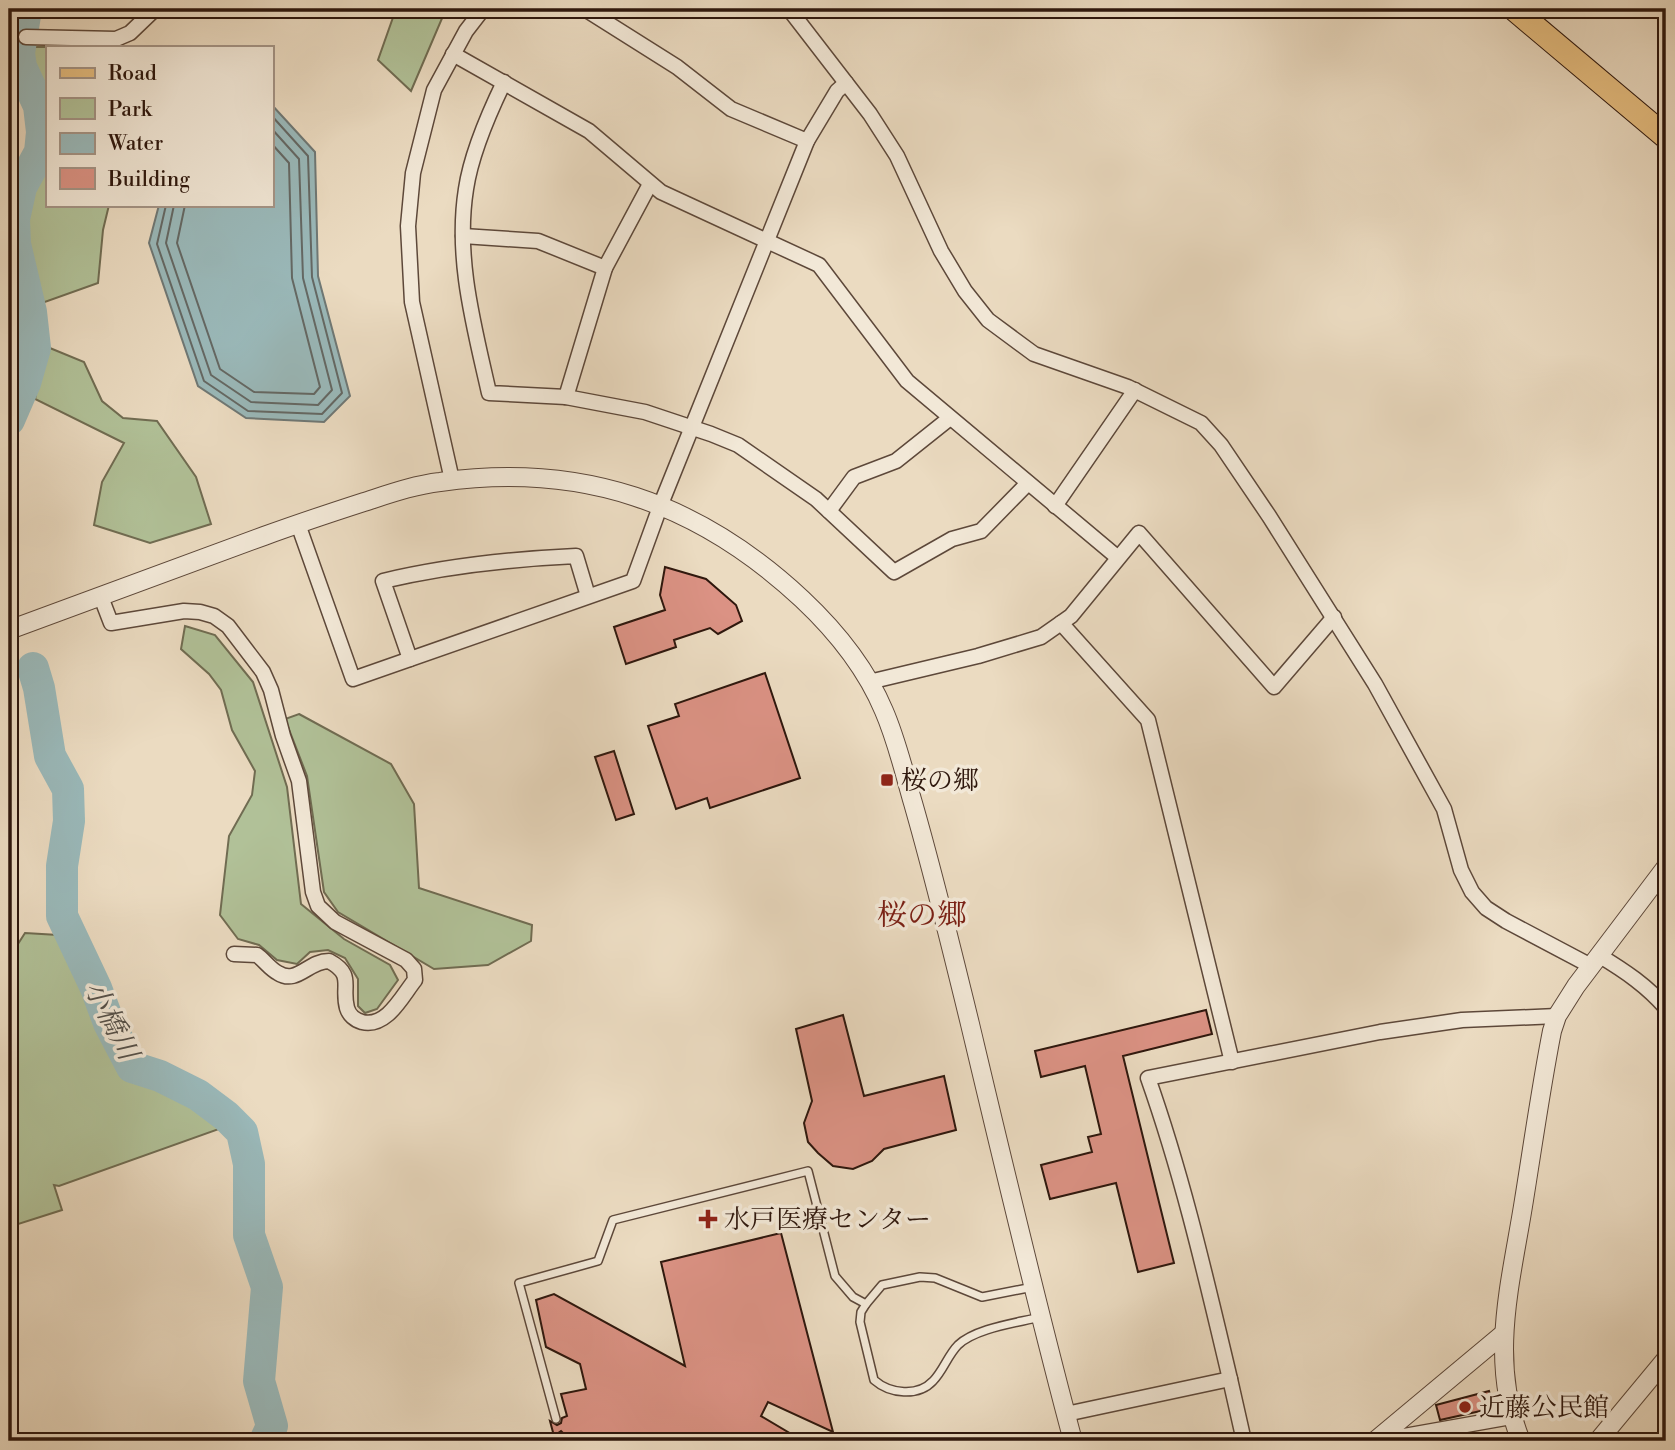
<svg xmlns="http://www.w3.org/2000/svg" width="1675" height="1450" viewBox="0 0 1675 1450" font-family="'Libre Bodoni','Noto Serif JP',serif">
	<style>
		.green { fill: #b1c198; stroke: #706c52; stroke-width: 2 }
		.water { fill: #9ab9ba; stroke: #6f7875; stroke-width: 2 }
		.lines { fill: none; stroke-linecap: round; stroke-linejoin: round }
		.shore { stroke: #646864; stroke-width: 2 }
		.river { stroke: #9ab9ba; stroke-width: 32 }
		.building { fill: #db9284; stroke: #2e170d; stroke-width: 2 }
		.service-casing { stroke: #5d483a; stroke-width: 10 }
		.minor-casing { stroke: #5d483a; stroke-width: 17 }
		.tertiary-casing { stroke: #5d483a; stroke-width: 20 }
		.primary-casing { stroke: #2e170d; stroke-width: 25 }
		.service { stroke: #f2e8d7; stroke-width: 7 }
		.minor { stroke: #f2e8d7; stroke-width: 14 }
		.tertiary { stroke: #f2e8d7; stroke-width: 18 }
		.primary { stroke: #e6be80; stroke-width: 23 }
		.poi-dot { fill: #8f2418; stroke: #f2e8d7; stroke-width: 2.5 }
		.labels { text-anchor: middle; stroke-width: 7; stroke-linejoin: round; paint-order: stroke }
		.poi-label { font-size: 26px; fill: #2e170d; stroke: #f2e8d7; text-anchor: start }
		.water-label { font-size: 28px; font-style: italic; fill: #54504a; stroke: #f2e8d7 }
		.quarter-label { font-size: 30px; fill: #7a1f14; stroke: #f2e8d7 }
	</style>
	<rect width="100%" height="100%" fill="#ebdbc1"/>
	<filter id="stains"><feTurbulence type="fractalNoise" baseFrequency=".00286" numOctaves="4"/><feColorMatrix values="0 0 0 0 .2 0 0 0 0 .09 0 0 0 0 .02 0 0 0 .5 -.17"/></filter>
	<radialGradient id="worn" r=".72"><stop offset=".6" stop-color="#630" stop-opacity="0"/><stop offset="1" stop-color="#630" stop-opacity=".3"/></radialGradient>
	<g class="green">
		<path d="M396,9H446L411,91L378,60Z"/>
		<path d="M112,46L47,47V126L34,77L31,47Z"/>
		<path d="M47,145V205H109L103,230L98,283L42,303L24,250L27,198Z"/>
		<path d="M45,346L84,362L102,401L123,418L157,421L196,477L211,524L150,543L94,525L102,482L124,443L35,399Z"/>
		<path d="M185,626L215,635L253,682L287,787L301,904L344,939L390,965L398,980L377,1009L365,1013L358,1006V979L345,958L328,950L310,952L297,964L277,960L259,945L238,939L220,915L229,836L252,795L255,771L232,730L221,690L209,674L181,649Z"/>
		<path d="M299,714L391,764L414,804L419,888L532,925L531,941L488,965L434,969L338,912L324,892L307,776L285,719Z"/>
		<path d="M25,933L58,935L122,1065L174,1092L219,1129L59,1186L54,1185L62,1210L9,1227V958Z"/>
	</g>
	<path class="water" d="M271,104L315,152L318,276L350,396L324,422L246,418L198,386L149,243L159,205H271Z"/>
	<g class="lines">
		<g class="shore">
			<path d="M166,205L157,244L204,381L248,411L322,414L342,393L312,277L308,156L271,115"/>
			<path d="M174,205L166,243L211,375L251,402L318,405L332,390L303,278L299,159L271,128"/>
			<path d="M185,205L177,243L220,369L254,392L314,394L320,387L292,278L289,163L271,143"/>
		</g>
		<g class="river">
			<path d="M9,420L25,383L35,348L31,312L15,244L14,219L21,187L40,152L42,132L39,106L21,67L19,53L26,9"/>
			<path d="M33,668L39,688L50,756L68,789L69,821L62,866V916L96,988L109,1023L132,1067L160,1076L198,1095L226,1116L242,1132L249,1164V1235L267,1287L259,1381L272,1426L265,1441"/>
		</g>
	</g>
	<g class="building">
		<path d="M665,567L706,579L736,605L742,621L718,634L710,628L674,640L676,647L626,664L614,627L665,610L660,595Z"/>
		<path d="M765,673L800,778L710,808L707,798L676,809L648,726L679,716L675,704Z"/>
		<path d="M614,751L634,814L616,820L595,757Z"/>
		<path d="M1206,1010L1212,1034L1123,1056L1174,1263L1138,1272L1116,1183L1050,1199L1041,1165L1092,1152L1088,1137L1101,1134L1085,1066L1041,1077L1035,1051Z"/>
		<path d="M843,1015L864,1096L944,1076L956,1130L884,1149L872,1161L853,1169L833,1166L818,1153L808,1142L804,1123L812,1101L796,1029Z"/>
		<path d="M781,1233L833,1432L768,1402L761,1416L803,1441H572L571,1436H566L561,1431L554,1436L550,1421L557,1425L561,1423L562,1418L567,1416L561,1394L586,1389L580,1364L546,1347L536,1300L554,1294L685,1366L661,1262Z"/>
		<path d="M1489,1391L1494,1408L1440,1420L1436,1405Z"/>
	</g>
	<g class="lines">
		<g class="service-casing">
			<g id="service">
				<path d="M1033,1287L982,1297L935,1278L920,1277L882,1285L866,1304L861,1312L860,1322L874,1380C890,1394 918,1397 933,1381C943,1371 948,1355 958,1345C976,1328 1017,1323 1040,1317"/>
				<path d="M556,1419L519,1283L598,1261L613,1220L808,1171L835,1276L853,1297L866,1304"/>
				<path d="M560,1437L561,1441"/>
			</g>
		</g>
		<g class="minor-casing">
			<g id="minor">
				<path d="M585,9L677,67L731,109L807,141"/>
				<path d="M789,9L870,114L897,156L941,251L965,291L988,320L1034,354L1128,387L1201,423L1221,445L1269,516L1375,684L1444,809L1461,870L1472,892L1486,908L1506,921L1591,966"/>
				<path d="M26,37L116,39L130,33L155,9"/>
				<path d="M453,54L589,131L661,192L819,265L907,381L1117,557"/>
				<path d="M504,82C489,113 471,155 466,189C455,258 474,326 489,393L566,397L645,412L711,434L738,445L816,499L894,572L952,539L981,531L1028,483"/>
				<path d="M463,236L538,241L605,268"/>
				<path d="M566,397L605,268L650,184"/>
				<path d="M452,480L412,302L408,226L413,173L434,90L466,31L483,9"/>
				<path d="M1055,506L1135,390"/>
				<path d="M829,511L854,477L896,461L950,418"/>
				<path d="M298,524L353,679L633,581L661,504L807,141L837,91L846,83"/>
				<path d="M101,597L111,623L184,611L200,612L214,616L228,626L263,672L271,690L283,736L299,781L313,892L318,906L335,922L406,960L414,969L415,980C402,996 387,1028 362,1022C355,1020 349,1015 347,1008C341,986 355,975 329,961C308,961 297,985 278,973C270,969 264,960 257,955L234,954"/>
				<path d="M1061,623L1148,720L1232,1062"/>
				<path d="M410,659L383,581C446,566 512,559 576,556L588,596"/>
				<path d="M869,682L978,656L1041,637L1071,616L1139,533L1274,687L1334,617"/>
				<path d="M1600,956C1625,971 1647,986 1666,1008"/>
				<path d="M1230,1379L1244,1441"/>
				<path d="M1066,1414L1230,1379C1206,1278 1183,1177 1148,1078L1380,1032L1462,1020L1557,1016"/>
				<path d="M1376,1441L1511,1417"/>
			</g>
		</g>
		<g class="tertiary-casing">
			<g id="tertiary">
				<path d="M9,630C94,599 179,568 264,536C297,524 330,513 364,502C389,494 414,485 440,482C581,462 698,502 802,599C835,630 866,668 884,711C897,741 904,772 913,803C934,876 952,950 970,1024C1003,1163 1036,1303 1073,1441"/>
				<path d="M1375,1441L1502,1335"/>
				<path d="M1521,1441C1488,1360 1511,1283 1524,1200C1533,1144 1541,1087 1552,1031L1557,1016L1576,986L1666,867"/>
				<path d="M1598,1441L1666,1359"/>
			</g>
		</g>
		<g class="primary-casing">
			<path id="primary" d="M1514,9L1666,137"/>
		</g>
		<use href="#service" class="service"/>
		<use href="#minor" class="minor"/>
		<use href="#tertiary" class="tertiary"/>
		<use href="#primary" class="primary"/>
	</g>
	<g class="poi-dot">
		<rect x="880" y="773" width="14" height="14" rx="3.5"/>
		<path d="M704.5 1208.5h7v7h7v7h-7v7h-7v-7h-7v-7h7z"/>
		<circle cx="1465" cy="1407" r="7"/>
	</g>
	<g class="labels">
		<g class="poi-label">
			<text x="901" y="789">桜の郷</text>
			<text x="724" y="1228">水戸医療センター</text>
			<text x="1479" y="1416">近藤公民館</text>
		</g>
		<g class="water-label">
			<text transform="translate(112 1020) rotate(63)" y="10">小橋川</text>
		</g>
		<g class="quarter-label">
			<text x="922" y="925">桜の郷</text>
		</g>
	</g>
	<rect width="1675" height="1450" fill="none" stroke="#ebdbc1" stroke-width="35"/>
	<rect x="10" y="10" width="1654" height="1429" fill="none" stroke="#2e170d" stroke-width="3.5"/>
	<rect x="18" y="18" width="1640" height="1415" fill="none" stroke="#2e170d" stroke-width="2"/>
	<rect x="46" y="46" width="228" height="161" fill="#f2e8d7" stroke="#a49486" stroke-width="2"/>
	<rect x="60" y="68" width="35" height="10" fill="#e6be80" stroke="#a49486" stroke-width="2"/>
	<text x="108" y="80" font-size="21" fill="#2e170d">Road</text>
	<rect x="60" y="98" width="35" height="21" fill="#b1c198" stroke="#a49486" stroke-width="2"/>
	<text x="108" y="116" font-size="21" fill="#2e170d">Park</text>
	<rect x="60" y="133" width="35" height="21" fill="#9ab9ba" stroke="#a49486" stroke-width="2"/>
	<text x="108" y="150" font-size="21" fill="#2e170d">Water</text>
	<rect x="60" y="168" width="35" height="21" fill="#db9284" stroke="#a49486" stroke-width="2"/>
	<text x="108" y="186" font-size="21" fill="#2e170d">Building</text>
	<rect width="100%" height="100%" filter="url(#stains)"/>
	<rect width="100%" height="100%" fill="url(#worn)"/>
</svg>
